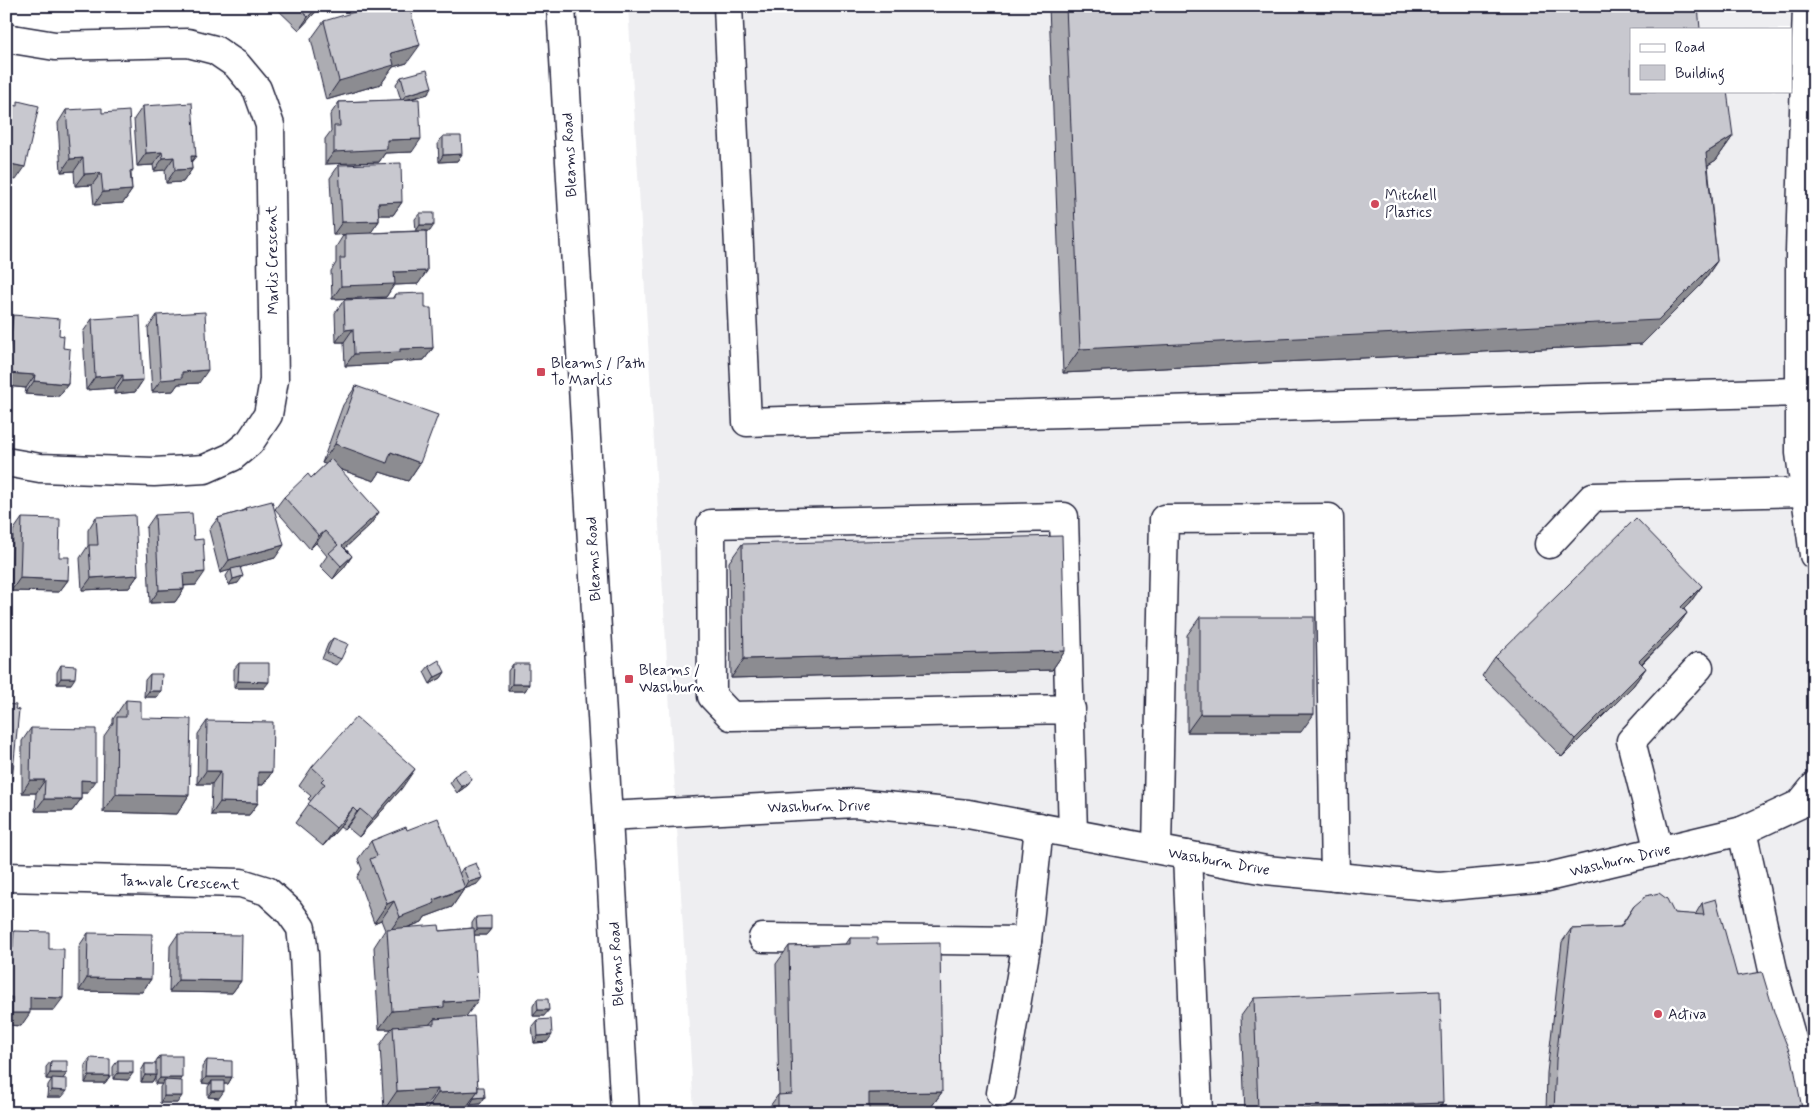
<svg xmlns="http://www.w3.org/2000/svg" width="1820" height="1119" viewBox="0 0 1820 1119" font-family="Mynerve,sans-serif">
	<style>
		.built { fill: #eeeef1; fill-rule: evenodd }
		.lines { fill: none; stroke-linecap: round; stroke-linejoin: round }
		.minor-casing { stroke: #22223b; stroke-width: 31 }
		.major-casing { stroke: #22223b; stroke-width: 31 }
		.minor { stroke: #fff; stroke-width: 28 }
		.major { stroke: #fff; stroke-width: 28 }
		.wall { fill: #acacb2; stroke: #22223b }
		.shaded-wall { fill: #8c8c91; stroke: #22223b }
		.building { fill: #c8c8cf; stroke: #22223b }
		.poi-dot { fill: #d1495b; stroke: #fff; stroke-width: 2 }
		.labels { text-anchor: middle; stroke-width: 5; stroke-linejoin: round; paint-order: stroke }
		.street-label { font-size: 15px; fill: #22223b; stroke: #fff }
		.poi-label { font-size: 15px; fill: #22223b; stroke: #fff; text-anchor: start }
	</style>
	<rect width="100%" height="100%" fill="#fff"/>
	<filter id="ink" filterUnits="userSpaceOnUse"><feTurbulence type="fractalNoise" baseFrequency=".02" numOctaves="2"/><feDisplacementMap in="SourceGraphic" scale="10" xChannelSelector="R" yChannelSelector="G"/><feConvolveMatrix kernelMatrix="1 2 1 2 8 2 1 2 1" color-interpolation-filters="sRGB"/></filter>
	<g filter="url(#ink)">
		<path class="built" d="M628,6H1814V1113H694ZM1631,29H1791V91H1631Z"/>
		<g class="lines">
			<g class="minor-casing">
				<g id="minor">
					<path d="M728,6L747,422L1800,392"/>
					<path d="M1807,6L1800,253V453L1814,555"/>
					<path d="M6,38L55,46L188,43L215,50L237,65L257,89L270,125L274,380L268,415L250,442L232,457L205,469L154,472L40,468L6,462"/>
					<path d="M1549,544L1593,497L1805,492"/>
					<path d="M1071,709L731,716L712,696L711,524L1064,517L1073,833"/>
					<path d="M608,816L855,803L968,814L1266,870L1439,887L1548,877L1742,831L1800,804L1814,787"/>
					<path d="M1742,831L1775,979L1796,1053L1810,1113"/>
					<path d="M1157,849L1164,519L1329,518L1335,877"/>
					<path d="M1659,851L1631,741L1699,667"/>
					<path d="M1187,855L1198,1113"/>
					<path d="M6,877L241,883L267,891L289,911L301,928L304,955L312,1113"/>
					<path d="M763,938L1027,941"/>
					<path d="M1001,1093L1027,941L1039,827"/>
				</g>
			</g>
			<g class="major-casing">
				<path id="major" d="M561,6L625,1113"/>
			</g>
			<use href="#minor" class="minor"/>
			<use href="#major" class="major"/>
		</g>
		<g class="wall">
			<path d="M274,6H321L299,30Z"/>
			<path d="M1049,6H1698L1631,29L1733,136L1716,160L1708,165L1717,261L1701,285L1642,344L1063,373Z"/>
			<path d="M324,21L407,63L393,67L381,84L326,100L311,39Z"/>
			<path d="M401,77L428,94L408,100L412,152L385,153L379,162L325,164V139L331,131L330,115L339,102L401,100L396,84Z"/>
			<path d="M143,106L196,156L191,162L192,169L183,182L166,183L165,170L154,171L153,165L137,166L134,119Z"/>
			<path d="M66,110L102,113L133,170L131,173L132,190L123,203L94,205L92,185L75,186L74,171L61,172L58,123Z"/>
			<path d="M443,136L462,154L457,161L439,162L438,143Z"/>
			<path d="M339,165L402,202L393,215H379V221L370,233L416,231L415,219L420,213L430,231H426L427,271L418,284L394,285L386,297L332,299L331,271L336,263V247L344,234L333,235L330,178Z"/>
			<path d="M395,294L425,308L433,348L424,360L393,362L391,364L345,366L344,342H336L335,313L344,300L392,299Z"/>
			<path d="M13,315L59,335L63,348L68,384L59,396L25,394L26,388L6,386V324Z"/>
			<path d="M157,315L199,383L178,384L173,391L152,392L148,328Z"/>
			<path d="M92,319L143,380L135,392L114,394V388L86,390L83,332Z"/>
			<path d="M356,386L420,463L408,481L380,472L374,481L339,469L379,512L370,525L345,548L352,556L343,569L333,579L320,566L327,556L316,543L310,549L275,509L284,497L311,478L326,464L322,463L343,405Z"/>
			<path d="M245,508L275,558L241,567L238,583L229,585L226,576L230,570L220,573L209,530L218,518L243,511Z"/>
			<path d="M155,515L196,585L184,586V589L175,602L150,603L146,528Z"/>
			<path d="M96,517L138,575L129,588L82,590L80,558L88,546V530Z"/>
			<path d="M22,518L59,557L68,580L59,592L11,591L13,531Z"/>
			<path d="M742,544L1065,651L1052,670L731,678L729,562Z"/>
			<path d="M1702,586L1689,604L1684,609L1687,613L1674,631L1642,664L1646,668L1633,686L1562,757L1482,676L1495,657Z"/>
			<path d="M1200,617L1301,732H1187V635Z"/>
			<path d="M333,638L341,659L336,665L322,659L328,644Z"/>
			<path d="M239,663L264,688H234V669Z"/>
			<path d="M513,664L529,684L525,691H508V671Z"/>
			<path d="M61,665L71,684H57V672Z"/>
			<path d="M429,666L445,672L441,678L430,684L424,672Z"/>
			<path d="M150,674L161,691L157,697H144L145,680Z"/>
			<path d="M126,700L141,718L189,795L177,814L103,812L104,736L113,723V719Z"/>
			<path d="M207,721L272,772L263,785H258V803L249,815H211L212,784H197L198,734Z"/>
			<path d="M31,728L87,793H81V799L72,811H35L36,793H22V741Z"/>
			<path d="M312,767L402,788L359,837L347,827L344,830L340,827L323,846L295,823L311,801L308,799L311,796L299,786Z"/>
			<path d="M454,776L472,779L468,785L457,793L450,783Z"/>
			<path d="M407,830L459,874L463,868L477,884L464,889L452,907L425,917L422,922L409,927L440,931L472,928V923L476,917L491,929L486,935H474L466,1017L478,1087L485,1097L480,1104L470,1105V1103L466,1108L480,1113H437L439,1111L425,1112V1107L384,1110L380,1045L391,1029H379L374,947L385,930L381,920L374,923L357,877L362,869L358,859L371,841Z"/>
			<path d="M1702,903L1803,1113H1546L1547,1073L1562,942L1571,929L1620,927L1634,906L1674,913L1695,915Z"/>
			<path d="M14,931L49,949L54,1010H30L21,1026L6,1025V942Z"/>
			<path d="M88,933L151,979L142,992L79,991V946Z"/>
			<path d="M178,934L241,981L232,993L169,992L170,946Z"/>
			<path d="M850,938L877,944L942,1092L929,1110L869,1111V1113H765L778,1095H779L776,964L789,946L846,944Z"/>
			<path d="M1254,998L1443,1103L1436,1113H1245L1241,1016Z"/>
			<path d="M537,999L544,1016H533V1006Z"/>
			<path d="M537,1020L547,1042L534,1043L532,1026Z"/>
			<path d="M160,1056L182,1078L180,1081L177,1103H160V1087L162,1084H155V1077L152,1082H141V1071L145,1064H156V1062Z"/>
			<path d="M90,1058L110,1076L105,1083H85V1065Z"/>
			<path d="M118,1060L128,1080L113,1079V1067Z"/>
			<path d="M207,1060L232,1077L228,1084H224L219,1098L208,1097V1087L210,1084L202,1083V1067Z"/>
			<path d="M51,1061L63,1079L62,1097H47L48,1085L52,1079H46V1067Z"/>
		</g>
		<g class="shaded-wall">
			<path d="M318,6H321L299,30L308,17Z"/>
			<path d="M420,45L407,63L393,67L381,84L326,100L339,81L391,53Z"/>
			<path d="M432,87L428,94L401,101L406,95Z"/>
			<path d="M1733,136L1716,160L1690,176L1706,153Z"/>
			<path d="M421,139L412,152L385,153L379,162L325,164L334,152L387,140Z"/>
			<path d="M162,152L153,165L137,166L146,153Z"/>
			<path d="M462,154L457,161L439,162L443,155Z"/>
			<path d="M191,156H196L187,168Z"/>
			<path d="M174,157L165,170L154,171L163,158Z"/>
			<path d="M83,158L74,171L61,172L70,159Z"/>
			<path d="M6,163L25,167L16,180L6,178Z"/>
			<path d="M192,169L183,182L166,183L175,170Z"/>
			<path d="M101,173L92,185L75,186L84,174Z"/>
			<path d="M132,190L123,203L94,205L103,192Z"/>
			<path d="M402,202L393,215H369L378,203Z"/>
			<path d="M379,221L370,234L333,235L342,222Z"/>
			<path d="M420,225H434L430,231H416Z"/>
			<path d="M1717,261L1701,285L1642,344L1063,373L1080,349Z"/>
			<path d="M427,271L418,284L394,285L386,297L332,299L341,286L394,272Z"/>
			<path d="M353,329L344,342H336L345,330Z"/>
			<path d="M433,348L424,360L393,362L391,364L345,366L354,354L400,349Z"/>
			<path d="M208,370L199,383L178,384L173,391L152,392L161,380L182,372Z"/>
			<path d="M8,373L35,375L26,388L6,386V375Z"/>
			<path d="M123,375L114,388L86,390L95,377Z"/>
			<path d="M143,380L135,392L114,394L123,381Z"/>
			<path d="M34,381L68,384L59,396L25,394Z"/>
			<path d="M335,444L391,452L420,463L408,481L380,472L374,481L322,463Z"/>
			<path d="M379,512L370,525L333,559L342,546Z"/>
			<path d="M325,531L316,543L310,549L319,536Z"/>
			<path d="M284,545L275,558L220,573L229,560Z"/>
			<path d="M352,556L343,569L333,579L341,566Z"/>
			<path d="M205,572L196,585L174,586L183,574Z"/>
			<path d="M138,575L129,588L82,590L91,578Z"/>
			<path d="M243,576L238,583L229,585L233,579Z"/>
			<path d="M20,578L68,580L59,592L11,591Z"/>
			<path d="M1702,586L1689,604L1668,625L1681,607Z"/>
			<path d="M184,589L175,602L150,603L159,590Z"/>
			<path d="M1687,613L1674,631L1626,679L1639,661Z"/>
			<path d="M1065,651L1052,670L731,678L744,659Z"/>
			<path d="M1646,668L1633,686L1562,757L1575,739Z"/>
			<path d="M445,672L441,678L430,684L435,677Z"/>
			<path d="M61,678H75L71,684H57Z"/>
			<path d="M238,681L269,682L264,688H234Z"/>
			<path d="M512,684H529L525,691H508Z"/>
			<path d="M149,691H161L157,697H144Z"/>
			<path d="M1200,714H1314L1301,732H1187Z"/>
			<path d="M415,769L402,788L359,837L372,819Z"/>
			<path d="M206,771H221L212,784H197Z"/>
			<path d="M258,772H272L263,785L249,784Z"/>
			<path d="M472,779L468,785L457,793L462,787Z"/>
			<path d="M30,780H45L36,793H22Z"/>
			<path d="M81,780L96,781L87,793H72Z"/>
			<path d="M6,791H11L6,798Z"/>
			<path d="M116,794L189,795L177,814L103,812Z"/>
			<path d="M44,799H81L72,811H35Z"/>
			<path d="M220,802L258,803L249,815H211Z"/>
			<path d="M353,808L340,827L323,846L336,828Z"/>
			<path d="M360,809L347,827L344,830L357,812Z"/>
			<path d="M482,878L477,884L464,889L452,907L425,917L422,922L387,935L400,917L433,900L465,889L469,882Z"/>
			<path d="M394,901L381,920L374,923L387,904Z"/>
			<path d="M477,929H491L486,935H472Z"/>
			<path d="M87,978L151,979L142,992L79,991Z"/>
			<path d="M178,980L241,981L232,993L169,992Z"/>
			<path d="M6,997H12L6,1006Z"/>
			<path d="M30,997L63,998L54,1010H21Z"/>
			<path d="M478,1000L465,1018L434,1019L428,1026L393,1027L391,1029H379L392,1011L444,1002Z"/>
			<path d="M538,1010H549L544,1016H533Z"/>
			<path d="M12,1013H30L21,1026L6,1025V1021Z"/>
			<path d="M552,1035L547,1042L534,1043L538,1036Z"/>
			<path d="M50,1073H67L62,1080L46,1079Z"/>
			<path d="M118,1073H133L128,1080L113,1079Z"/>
			<path d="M145,1075H156L152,1082H141Z"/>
			<path d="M89,1076H110L105,1083H85Z"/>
			<path d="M206,1077H232L228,1084H212V1081L210,1084L202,1083Z"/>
			<path d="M160,1078H182L177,1085L164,1080L162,1084H155Z"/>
			<path d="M438,1089L425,1107L384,1110L397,1091Z"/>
			<path d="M52,1090L67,1091L62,1097H47Z"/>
			<path d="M212,1091H224L219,1098L208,1097Z"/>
			<path d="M478,1091L465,1109L440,1110L439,1111L425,1112L438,1093Z"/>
			<path d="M942,1092L929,1110L856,1111L869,1093Z"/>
			<path d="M164,1096H182L177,1103H160Z"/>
			<path d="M485,1097L480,1104L470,1105L474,1098Z"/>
			<path d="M1443,1103L1436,1113H1256L1258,1110Z"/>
		</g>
		<g class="building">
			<path d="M296,6H318L308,17Z"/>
			<path d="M375,6H409L420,45L391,53L394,65L339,81L324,21Z"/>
			<path d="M1066,6H1698L1700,29H1631V91H1727L1733,136L1706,153L1717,261L1658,320L1080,349Z"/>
			<path d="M427,70L432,87L406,95L401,77Z"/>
			<path d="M419,99L421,139L387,140V149L334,152V126H340L339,102Z"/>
			<path d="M18,101L39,106L25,167L6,163V104L18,106Z"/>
			<path d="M192,103L196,156H191L192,169L175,170L174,157L163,158L162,152L146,153L143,106Z"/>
			<path d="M102,108V113L129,111L133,170L130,171L132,190L103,192L101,173L84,174L83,158L70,159L66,110Z"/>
			<path d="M443,136H461L462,154L443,155Z"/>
			<path d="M401,163L402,202L378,203L379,221L342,222L339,165Z"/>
			<rect x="420" y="213" width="14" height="12"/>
			<path d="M426,231L427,271L394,272L395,284L341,286L340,258H345V234Z"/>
			<path d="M425,293V308H431L433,348L400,349V352L354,354L353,329L345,330L344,300L395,298V294Z"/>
			<path d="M205,312L208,370L182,372V378L161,380L157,315Z"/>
			<path d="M13,315L60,319L59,335L64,336L63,348L70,349L68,384L34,381L35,375L8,373Z"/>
			<path d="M140,316L143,380L123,381V375L95,377L92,319Z"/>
			<path d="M356,386L438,415L420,463L391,452L387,463L335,444Z"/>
			<path d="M331,459L379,512L342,546L352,556L341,566L329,553L338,545L325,531L319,536L284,497L308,474L311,478Z"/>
			<path d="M272,501L284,545L229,560L218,518L246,510L245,508Z"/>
			<path d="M192,513L194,540L203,539L205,572L183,574L184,589L159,590L155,515Z"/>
			<path d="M135,515L138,575L91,578L89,545H98L96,517Z"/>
			<path d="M22,518L60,519L59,557H69L68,580L20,578Z"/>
			<path d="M1636,518L1702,586L1681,607L1687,613L1639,661L1646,668L1575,739L1495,657Z"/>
			<path d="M1062,536L1065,651L744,659L742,544Z"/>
			<path d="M240,567L243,576L233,579L231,569Z"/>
			<rect x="1200" y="617" width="114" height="97"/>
			<path d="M333,638L348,644L341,659L327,653Z"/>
			<path d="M439,660L445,672L435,677L429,666Z"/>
			<path d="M239,663H269V682L238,681Z"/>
			<path d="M513,664H529V684H512Z"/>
			<path d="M61,665L76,666L75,678H61Z"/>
			<path d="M150,674H162L161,691H149Z"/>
			<path d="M126,700L141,701V718L191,719L189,795L116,794L117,717H126Z"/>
			<path d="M6,704L16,705L15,709L19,710L11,791H6Z"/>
			<path d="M356,717L415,769L372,819L360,809L357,812L353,808L336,828L308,804L325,784L321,781L324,778L312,767Z"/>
			<path d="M207,721L273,722L272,772H258V803L220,802L221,771H206Z"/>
			<path d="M31,728L96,729V781L81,780V799H44L45,780H30Z"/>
			<path d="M465,769L472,779L462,787L454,776Z"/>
			<path d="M438,818L465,888L433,900L435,903L400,917L394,901L387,904L370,859L377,856L371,841L406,827L407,830Z"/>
			<path d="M476,863L482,878L469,882L463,868Z"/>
			<path d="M1659,893L1667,899L1674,913L1704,915L1702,903L1716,899L1737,976L1762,972L1775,1015L1792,1058L1803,1113H1554L1556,1060L1571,929L1621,927L1634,906L1646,896Z"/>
			<path d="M491,916V929H477L476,917Z"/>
			<path d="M439,925L440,931L474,928L478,1000L444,1002V1007L392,1011L387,929Z"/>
			<path d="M14,931L49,932V949H64L63,998L30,997V1013H12V997H6V948H13Z"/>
			<path d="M88,933L152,934L151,979L87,978Z"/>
			<path d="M178,934L242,935L241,981L178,980Z"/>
			<path d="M850,938H877V944L940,943L942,1092L869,1093V1113H778V1095L792,1094L789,946L850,944Z"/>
			<path d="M1440,991L1443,1103L1258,1110L1254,998Z"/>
			<path d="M537,999H548L549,1010H538Z"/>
			<path d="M474,1016L478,1091L438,1093V1089L397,1091L393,1027L434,1024V1019Z"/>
			<path d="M551,1019L552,1035L538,1036L537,1020Z"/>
			<rect x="160" y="1056" width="22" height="22"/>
			<path d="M90,1058L110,1059V1076H89Z"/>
			<rect x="118" y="1060" width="15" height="13"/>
			<path d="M207,1060L232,1061V1077H206Z"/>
			<path d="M51,1061H67V1073H50Z"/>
			<rect x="145" y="1064" width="11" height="11"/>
			<path d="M52,1078L67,1079V1091L52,1090Z"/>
			<path d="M164,1080L182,1081V1096H164Z"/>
			<rect x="212" y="1081" width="12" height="10"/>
			<path d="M478,1087H484L485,1097L474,1098V1096L478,1091Z"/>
			<path d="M479,1107L480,1113H440V1110Z"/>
			<rect x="6" y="1110" width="5" height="3"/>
			<path d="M18,1110L98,1111V1113H18Z"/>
			<path d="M106,1110L184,1112V1113H106Z"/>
		</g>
	</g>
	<g class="poi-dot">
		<circle cx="1375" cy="204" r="5"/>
		<rect x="536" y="367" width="10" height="10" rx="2.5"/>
		<rect x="624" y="674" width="10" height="10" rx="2.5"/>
		<circle cx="1658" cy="1014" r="5"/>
	</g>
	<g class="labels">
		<g class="street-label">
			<text transform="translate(569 155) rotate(-93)" y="5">Bleams Road</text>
			<text transform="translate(272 260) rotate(-91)" y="5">Marlis Crescent</text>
			<text transform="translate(593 559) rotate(-93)" y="5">Bleams Road</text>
			<text transform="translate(819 806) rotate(-1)" y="5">Washburn Drive</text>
			<text transform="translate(1620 860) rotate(-13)" y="5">Washburn Drive</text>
			<text transform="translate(1219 861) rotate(10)" y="5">Washburn Drive</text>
			<text transform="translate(180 882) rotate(2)" y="5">Tamvale Crescent</text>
			<text transform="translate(616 964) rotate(-93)" y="5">Bleams Road</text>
		</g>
		<g class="poi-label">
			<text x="1385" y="200">Mitchell<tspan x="1385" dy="17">Plastics</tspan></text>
			<text x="551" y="368">Bleams / Path<tspan x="551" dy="17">To Marlis</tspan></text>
			<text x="639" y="675">Bleams /<tspan x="639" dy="17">Washburn</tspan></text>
			<text x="1668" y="1019">Activa</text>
		</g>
	</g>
	<rect width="1820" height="1119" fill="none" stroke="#fff" stroke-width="25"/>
	<rect x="12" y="12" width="1795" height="1094" fill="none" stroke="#22223b" stroke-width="2" filter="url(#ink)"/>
	<rect x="1630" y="28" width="162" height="65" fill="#ffffff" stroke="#a7a7b1"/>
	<rect x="1640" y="44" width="25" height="8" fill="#ffffff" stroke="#a7a7b1"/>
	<text x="1675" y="52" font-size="15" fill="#22223b">Road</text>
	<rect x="1640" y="65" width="25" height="15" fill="#c8c8cf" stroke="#a7a7b1"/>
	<text x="1675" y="78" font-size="15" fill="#22223b">Building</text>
</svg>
